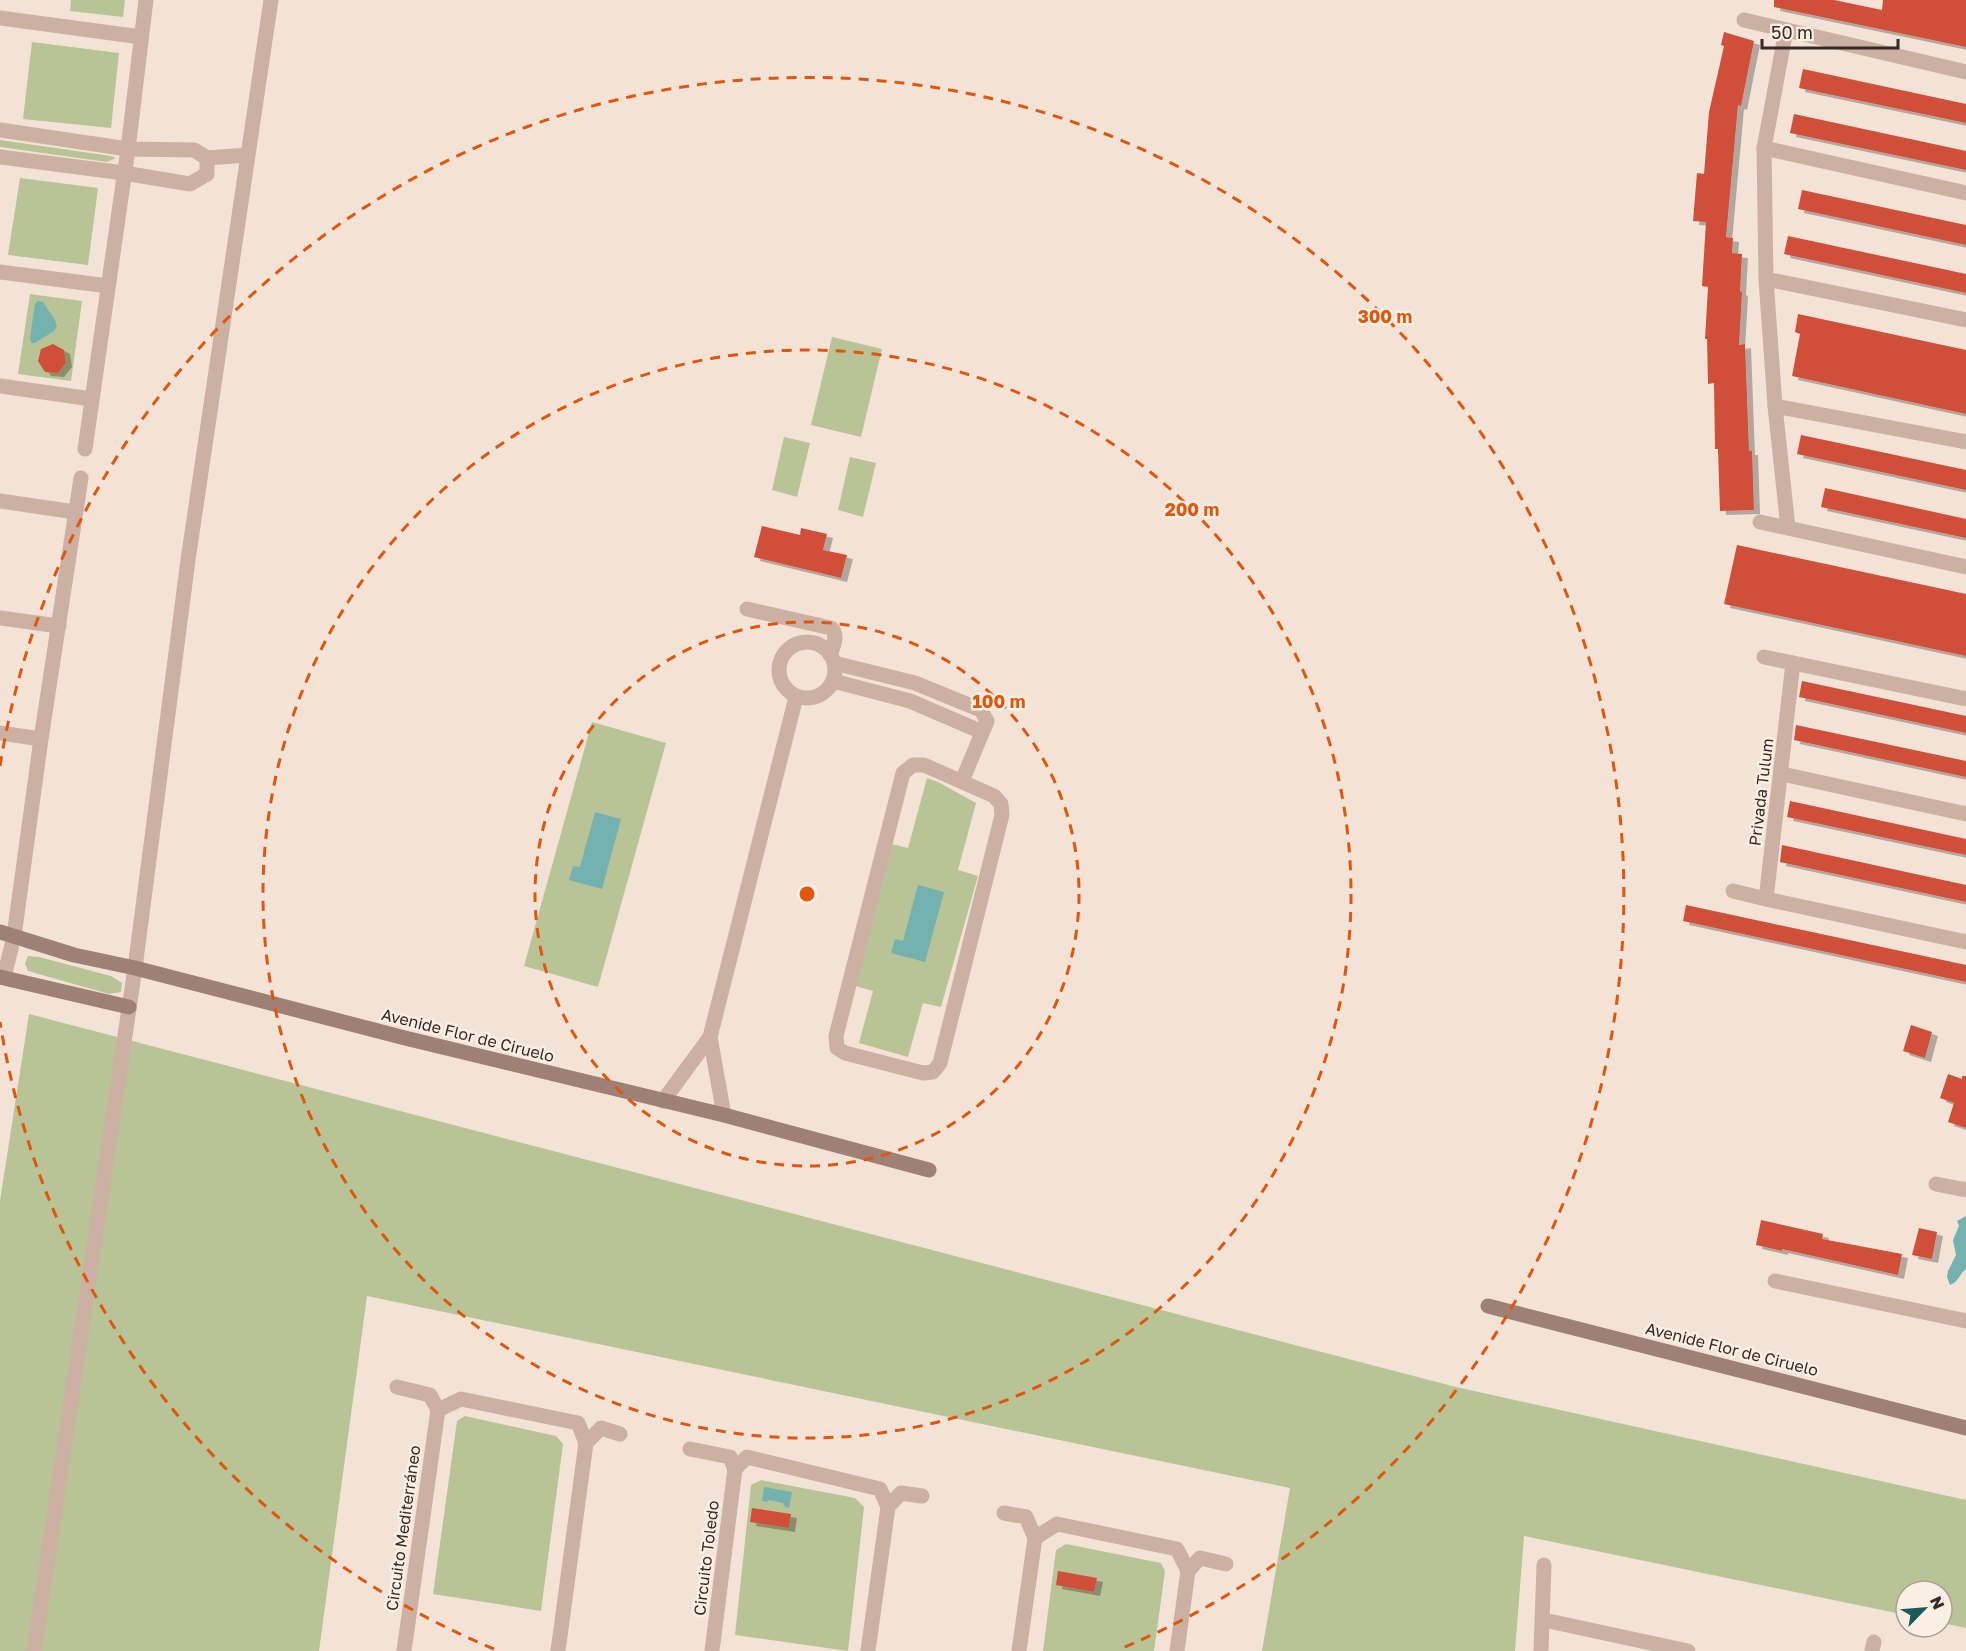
<svg xmlns="http://www.w3.org/2000/svg" width="1966" height="1651" viewBox="0 0 1966 1651" font-family="'Golos Text',sans-serif">
	<style>
		.green { fill: #b8c396 }
		.water { fill: #74b2af }
		.building { fill: #d04f38; filter: url(#shadow) }
		.lines { fill: none; stroke-linecap: round; stroke-linejoin: round }
		.minor { stroke: #ccb1a2; stroke-width: 15 }
		.tertiary { stroke: #ccb1a2; stroke-width: 15 }
		.secondary { stroke: #9f8074; stroke-width: 15 }
		.ring { fill: none; stroke: #df570d; stroke-width: 3; stroke-dasharray: 10 8 }
		.labels { text-anchor: middle; stroke-width: 5; stroke-linejoin: round; paint-order: stroke }
		.street-label { font-size: 16px; fill: #362925; stroke: #fbeee3 }
		.centre { fill: #df570d; stroke: #fbeee3; stroke-width: 3 }
		.ring-label { font-size: 18px; text-anchor: middle; font-weight: bold; fill: #df570d; stroke: #fbeee3; stroke-width: 5; stroke-linejoin: round; paint-order: stroke }
	</style>
	<defs>
		<filter id="shadow"><feDropShadow dx="6" dy="4" stdDeviation="0" flood-color="#0004"/></filter>
	</defs>
	<rect width="100%" height="100%" fill="#f3e3d7"/>
	<g class="green">
		<path d="M71,0H125L123,17L70,11Z"/>
		<path d="M32,42L119,53L111,128L23,119Z"/>
		<path d="M0,140L111,156L116,158L107,162L0,147Z"/>
		<path d="M20,178L98,188L88,265L8,255Z"/>
		<path d="M30,294L82,301L71,381L18,374Z"/>
		<path d="M832,337L882,349L861,437L811,425Z"/>
		<path d="M784,437L810,443L797,497L772,490Z"/>
		<path d="M850,457L876,463L863,517L838,510Z"/>
		<path d="M592,722L666,743L598,987L524,966Z"/>
		<path d="M927,778L938,782L976,803L958,870L978,876L941,1007L923,1003L908,1057L859,1043L873,991L852,985L892,844L908,848Z"/>
		<path d="M28,956L39,957L111,976L122,983L121,992L109,994L28,971L25,963Z"/>
		<path d="M29,1014L1456,1387L1966,1500V1628L1942,1623V1591H1906V1615L1524,1536L1515,1651H1262L1290,1488L367,1296L319,1651H0V1201Z"/>
		<path d="M465,1416L556,1436L563,1444L541,1611L433,1594L457,1421Z"/>
		<path d="M761,1480L855,1498L864,1507L848,1651L735,1635L751,1485Z"/>
		<path d="M1066,1544L1161,1563L1165,1571L1154,1651H1043L1056,1550Z"/>
	</g>
	<g class="water">
		<path d="M38,301L43,302L55,320L57,326L54,331L35,343H31L30,338L35,304Z"/>
		<path d="M595,812L621,819L602,889L569,880L573,866L580,867Z"/>
		<path d="M918,885L944,892L925,962L891,953L895,939L903,941Z"/>
		<path d="M1966,1216V1269C1959,1274 1959,1282 1950,1285L1947,1277L1948,1271L1956,1255L1953,1240L1959,1226L1957,1221Z"/>
		<path d="M764,1487L792,1492L789,1508L785,1507L783,1503L769,1500L767,1502L762,1501Z"/>
	</g>
	<g class="building">
		<path d="M1774,0H1834L1882,10L1883,0H1966V47L1774,7Z"/>
		<path d="M1724,32L1754,41L1741,106L1738,105L1726,237L1733,238L1732,253L1742,254L1740,291L1742,292L1739,345L1745,344L1749,451H1752L1754,510L1720,511L1718,449H1715L1714,383L1708,384L1707,339H1705L1708,287L1702,286L1706,222L1693,221L1697,173L1704,174L1709,112L1724,46L1721,45Z"/>
		<path d="M1803,69L1966,104V123L1799,88Z"/>
		<path d="M1794,114L1966,151V170L1790,133Z"/>
		<path d="M1802,190L1966,225V245L1798,209Z"/>
		<path d="M1788,236L1966,274V293L1784,254Z"/>
		<path d="M1798,314L1966,350V414L1792,376L1800,334L1795,332Z"/>
		<path d="M53,344L64,350L66,363L58,373L45,372L38,361L41,349Z"/>
		<path d="M1801,435L1966,470V490L1797,454Z"/>
		<path d="M1825,488L1966,519V538L1821,507Z"/>
		<path d="M762,526L800,535L801,528L827,534L823,550L847,555L841,578L754,557Z"/>
		<path d="M1737,545L1966,594V656L1724,604Z"/>
		<path d="M1802,681L1966,716V733L1799,697Z"/>
		<path d="M1796,725L1966,761V777L1794,740Z"/>
		<path d="M1790,801L1966,839V855L1787,817Z"/>
		<path d="M1782,845L1966,885V902L1780,862Z"/>
		<path d="M1686,905L1966,965V982L1683,921Z"/>
		<path d="M1911,1025L1932,1032L1925,1058L1903,1051Z"/>
		<path d="M1948,1074L1962,1079V1076H1966V1128L1948,1122L1954,1103L1940,1098Z"/>
		<path d="M1761,1220L1823,1234L1822,1239L1902,1254L1898,1275L1782,1249V1251L1756,1245Z"/>
		<path d="M1919,1228L1937,1232L1932,1259L1912,1255Z"/>
		<path d="M752,1508L791,1514L789,1528L750,1522Z"/>
		<path d="M1058,1571L1097,1578L1094,1592L1056,1585Z"/>
	</g>
	<g class="lines">
		<g class="minor">
			<path d="M0,18L141,37"/>
			<path d="M1744,20L1966,72"/>
			<path d="M1786,30L1764,148L1766,279L1775,406L1788,528"/>
			<path d="M0,130L128,149L194,150L207,158"/>
			<path d="M1764,148L1966,193"/>
			<path d="M0,157L124,173L190,184L207,174V158"/>
			<path d="M207,158L247,155"/>
			<path d="M0,272L108,286"/>
			<path d="M1766,279L1966,320"/>
			<path d="M0,386L92,399"/>
			<path d="M1775,406L1966,442"/>
			<path d="M85,449L128,149L146,0"/>
			<path d="M0,501L75,512"/>
			<path d="M1760,522L1966,567"/>
			<path d="M747,609L831,628C839,635 833,647 830,655"/>
			<path d="M0,618L59,626"/>
			<circle cx="807" cy="670" r="28"/>
			<path d="M1764,657L1793,663"/>
			<path d="M834,663L915,683L981,710L987,721L962,781"/>
			<path d="M833,681L910,701L982,732"/>
			<path d="M1966,699L1793,663L1766,899L1966,942"/>
			<path d="M0,733L41,739"/>
			<path d="M913,765H924L994,796L1001,804L1002,815L940,1063L933,1072L923,1073L845,1053L837,1048L836,1036L903,773Z"/>
			<path d="M1782,774L1966,814"/>
			<path d="M1733,891L1766,899"/>
			<path d="M4,977L14,936L41,739L81,478"/>
			<path d="M710,1037L724,1115"/>
			<path d="M663,1101L710,1037L796,697"/>
			<path d="M1936,1184L1966,1190"/>
			<path d="M1775,1281L1966,1321"/>
			<path d="M397,1387L430,1395L438,1410L461,1399L578,1423L586,1443L601,1428L620,1434"/>
			<path d="M690,1449L730,1457L735,1469L747,1457L880,1489L888,1507L901,1493L922,1496"/>
			<path d="M1004,1513L1026,1517L1035,1538L1057,1524L1177,1549L1188,1571L1200,1558L1226,1564"/>
			<path d="M1544,1620L1688,1651"/>
			<path d="M34,1651L135,968L188,560L271,0"/>
			<path d="M404,1651L438,1410"/>
			<path d="M558,1651L586,1443"/>
			<path d="M712,1651L735,1469"/>
			<path d="M868,1651L888,1507"/>
			<path d="M1019,1651L1035,1538"/>
			<path d="M1177,1651L1188,1571"/>
			<path d="M1872,1651L1874,1642"/>
		</g>
		<path class="tertiary" d="M1541,1651L1544,1565"/>
		<g class="secondary">
			<path d="M0,932L74,955L135,968L405,1038L724,1115L929,1170"/>
			<path d="M0,977L129,1007"/>
			<path d="M1488,1306L1966,1428"/>
		</g>
	</g>
	<g class="ring">
		<circle cx="807" cy="894" r="272"/>
		<circle cx="807" cy="894" r="544"/>
		<path d="M494 1649A817 817 0 0 1 0 1022M0 766A817 817 0 1 1 1120 1649"/>
	</g>
	<g class="labels">
		<g class="street-label">
			<text transform="translate(1761 792) rotate(-83)" y="6">Privada Tulum</text>
			<text transform="translate(468 1035) rotate(14)" y="6">Avenide Flor de Ciruelo</text>
			<text transform="translate(1732 1349) rotate(14)" y="6">Avenide Flor de Ciruelo</text>
			<text transform="translate(403 1528) rotate(-82)" y="6">Circuito Mediterráneo</text>
			<text transform="translate(706 1558) rotate(-83)" y="6">Circuito Toledo</text>
		</g>
	</g>
	<circle cx="807" cy="894" r="9" class="centre"/>
	<g class="ring-label">
		<text x="1385" y="323">300 m</text>
		<text x="1192" y="516">200 m</text>
		<text x="999" y="708">100 m</text>
	</g>
	<g transform="translate(1924 1609) rotate(65)"><circle r="28" fill="#fbeee3" stroke="#ac9f97" stroke-width="1.5"/>
	<path d="M0-4.5L10 22L0 15L-10 22Z" fill="#185a59"/>
	<text y="-9" font-size="16" font-weight="bold" text-anchor="middle" fill="#362925">N</text>
	</g>
	<path d="M1762 39v9h136v-9" fill="none" stroke="#362925" stroke-width="3"/>
	<text x="1771" y="39" font-size="18" fill="#362925" stroke="#fbeee3" stroke-width="4.5" paint-order="stroke">50 m</text>
</svg>
